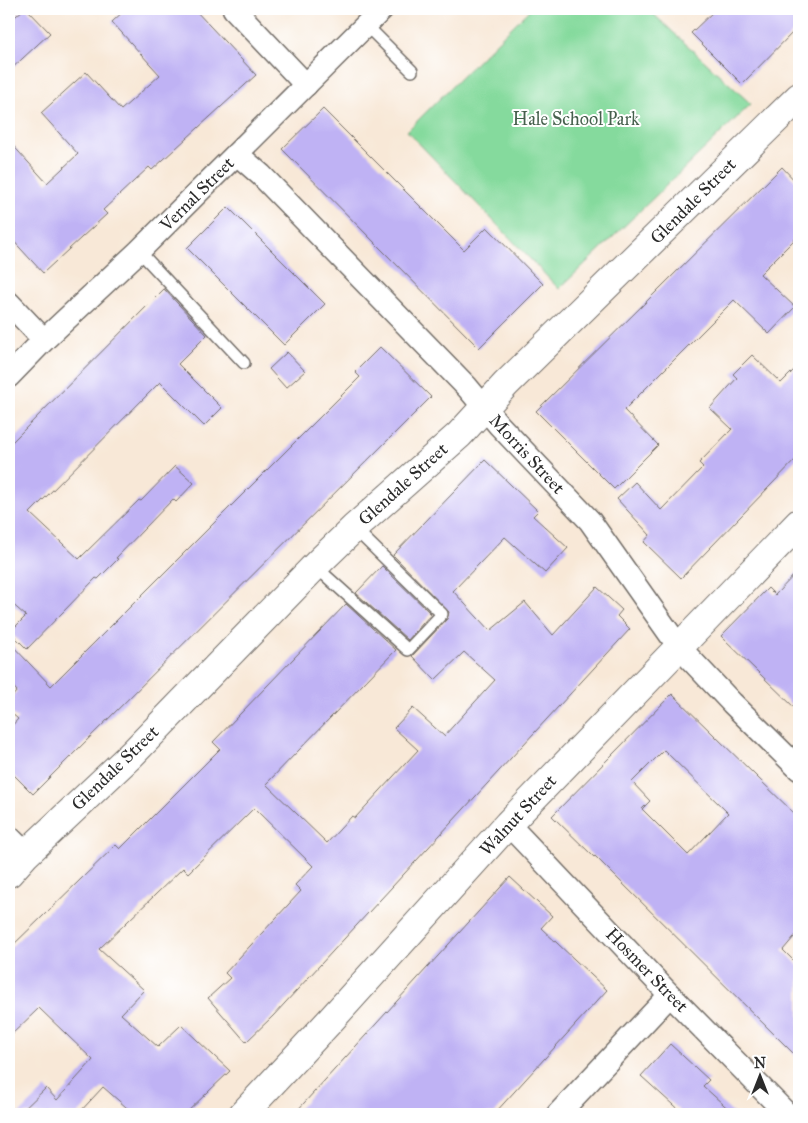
<svg xmlns="http://www.w3.org/2000/svg" width="808" height="1123" viewBox="0 0 808 1123" font-family="'IM FELL Great Primer',serif">
	<style>
		.green { fill: #85da9d; stroke: #588264 }
		.building { fill: #bfb2f4; fill-rule: evenodd }
		.lines { fill: none; stroke-linecap: round; stroke-linejoin: round }
		.service-casing { stroke: #736d67; stroke-width: 14 }
		.minor-casing { stroke: #736d67; stroke-width: 25 }
		.tertiary-casing { stroke: #736d67; stroke-width: 30 }
		.service { stroke: #fff; stroke-width: 11 }
		.minor { stroke: #fff; stroke-width: 22 }
		.tertiary { stroke: #fff; stroke-width: 28 }
		.labels { text-anchor: middle; stroke-width: 4; stroke-linejoin: round; paint-order: stroke }
		.park-label { font-size: 18px; fill: #46604d; stroke: #fff }
		.street-label { font-size: 18px; fill: #2b2b2b; stroke: #fff }
	</style>
	<rect width="100%" height="100%" fill="#fff"/>
	<filter id="ink" filterUnits="userSpaceOnUse"><feTurbulence type="fractalNoise" baseFrequency=".02" numOctaves="2"/><feDisplacementMap in="SourceGraphic" scale="10" xChannelSelector="R" yChannelSelector="G"/><feConvolveMatrix kernelMatrix="1 2 1 2 8 2 1 2 1" color-interpolation-filters="sRGB"/></filter>
	<filter id="wash" filterUnits="userSpaceOnUse"><feTurbulence type="fractalNoise" baseFrequency=".0096" numOctaves="4" result="noise"/><feDisplacementMap in="SourceGraphic" scale="20" xChannelSelector="R" yChannelSelector="G"/><feGaussianBlur stdDeviation="1.12" result="paint"/><feColorMatrix in="noise" values="0 0 0 0 0 0 0 0 0 0 0 0 0 0 0 0 0 1.4 0 .05"/><feComposite in="paint" operator="in"/></filter>
	<g filter="url(#wash)">
		<rect width="100%" height="100%" fill="#f8e8d7"/>
		<path class="green" d="M530,9H648L751,104L559,289L407,131Z"/>
		<g id="blocks">
			<g class="building">
				<path d="M24,9H27L50,33L9,71V22Z"/>
				<path d="M126,9H194L256,75L152,170L149,167L103,210L107,214L43,273L9,236V141L47,183L78,154L41,113L86,72L121,110L160,75L112,22Z"/>
				<path d="M716,9H793L799,15V26L742,84L691,33Z"/>
				<path d="M323,109L464,250L487,227L543,284L479,348L282,149Z"/>
				<path d="M782,167L799,185V235L760,274L795,307L769,334L734,300L624,410L658,445L614,489L536,411Z"/>
				<path d="M228,207L325,304L284,345L187,248Z"/>
				<path d="M164,289L207,335L178,364L222,408L204,426L160,382L30,513L79,559L139,500L141,501L175,466L194,483L176,502L173,499L116,558L118,559L98,579L96,578L27,649L10,632L26,616L9,601V445Z"/>
				<path d="M380,347L431,397L33,794L9,770V729L18,719L9,711V700L17,691L9,682V642L51,686L360,377L355,372Z"/>
				<path d="M287,352L305,371L286,388L269,369Z"/>
				<path d="M752,355L781,383L799,365V456L681,578L644,542L650,535L617,499L635,482L661,510L703,467L699,463L732,429L710,408L737,378L733,374Z"/>
				<path d="M485,460L538,511L533,516L568,548L545,573L505,537L453,591L490,631L525,602L553,635L597,587L622,610L617,616L630,629L273,1016L246,1042L208,998L230,978L225,973L301,891L295,885L313,866L254,808L188,873L183,868L99,949L144,990L121,1014L158,1047L181,1025L230,1071L185,1114H134L103,1087L78,1114H19L46,1088L57,1100L93,1060L39,1008L9,1037V949L116,845L120,849L220,749L213,742L346,604L396,650L266,784L327,843L352,816L355,818L418,750L394,728L413,708L444,736L495,680L464,652L435,680L412,656L447,619L449,612L393,555Z"/>
				<path d="M382,566L431,614L408,640L356,593Z"/>
				<path d="M799,570V712L721,636L768,588L775,595Z"/>
				<path d="M672,694L799,818V931L783,950L799,966V1059L595,856L594,857L552,816ZM664,750L728,813L688,855L642,809L650,801L632,782Z"/>
				<path d="M510,877L552,916L541,928L607,990L494,1114H294Z"/>
				<path d="M670,1044L709,1080L703,1086L734,1114H683L641,1076Z"/>
			</g>
		</g>
	</g>
	<g filter="url(#ink)">
		<use href="#blocks" fill-opacity="0" stroke="#736d67" stroke-width="1"/>
		<g class="lines">
			<g class="service-casing">
				<g id="service">
					<path d="M366,25L412,71"/>
					<path d="M139,251L244,363"/>
					<path d="M315,566L408,650L442,614L354,528"/>
				</g>
			</g>
			<g class="minor-casing">
				<g id="minor">
					<path d="M234,9L306,85"/>
					<path d="M237,154L261,175L467,387L499,425L590,521L679,647L732,703L799,769"/>
					<path d="M9,303L44,340"/>
					<path d="M9,376L44,340L139,251L382,9"/>
					<path d="M508,824L670,995L787,1114"/>
					<path d="M9,837L26,854"/>
					<path d="M558,1114L670,995"/>
				</g>
			</g>
			<g class="tertiary-casing">
				<g id="tertiary">
					<path d="M9,873L26,854L132,754L320,561L354,528L459,435L506,384L799,97"/>
					<path d="M243,1114L328,1023L508,824L799,523"/>
				</g>
			</g>
			<use href="#service" class="service"/>
			<use href="#minor" class="minor"/>
			<use href="#tertiary" class="tertiary"/>
		</g>
	</g>
	<g class="labels">
		<g class="park-label">
			<text x="576" y="125">Hale School Park</text>
		</g>
		<g class="street-label">
			<text transform="translate(197 194) rotate(-45)" y="6">Vernal Street</text>
			<text transform="translate(693 201) rotate(-45)" y="6">Glendale Street</text>
			<text transform="translate(527 454) rotate(47)" y="6">Morris Street</text>
			<text transform="translate(403 484) rotate(-42)" y="6">Glendale Street</text>
			<text transform="translate(115 768) rotate(-44)" y="6">Glendale Street</text>
			<text transform="translate(518 815) rotate(-47)" y="6">Walnut Street</text>
			<text transform="translate(647 970) rotate(46)" y="6">Hosmer Street</text>
		</g>
	</g>
	<rect width="808" height="1123" fill="none" stroke="#fff" stroke-width="30"/>
	<g transform="translate(760 1076)" stroke="#ffffff" stroke-width="4" paint-order="stroke">
	<path d="M0-4L9 19L0 12L-9 19Z" fill="#2b2b2b"/>
	<text y="-8" font-size="14" font-weight="bold" text-anchor="middle" fill="#2b2b2b">N</text>
	</g>
</svg>
